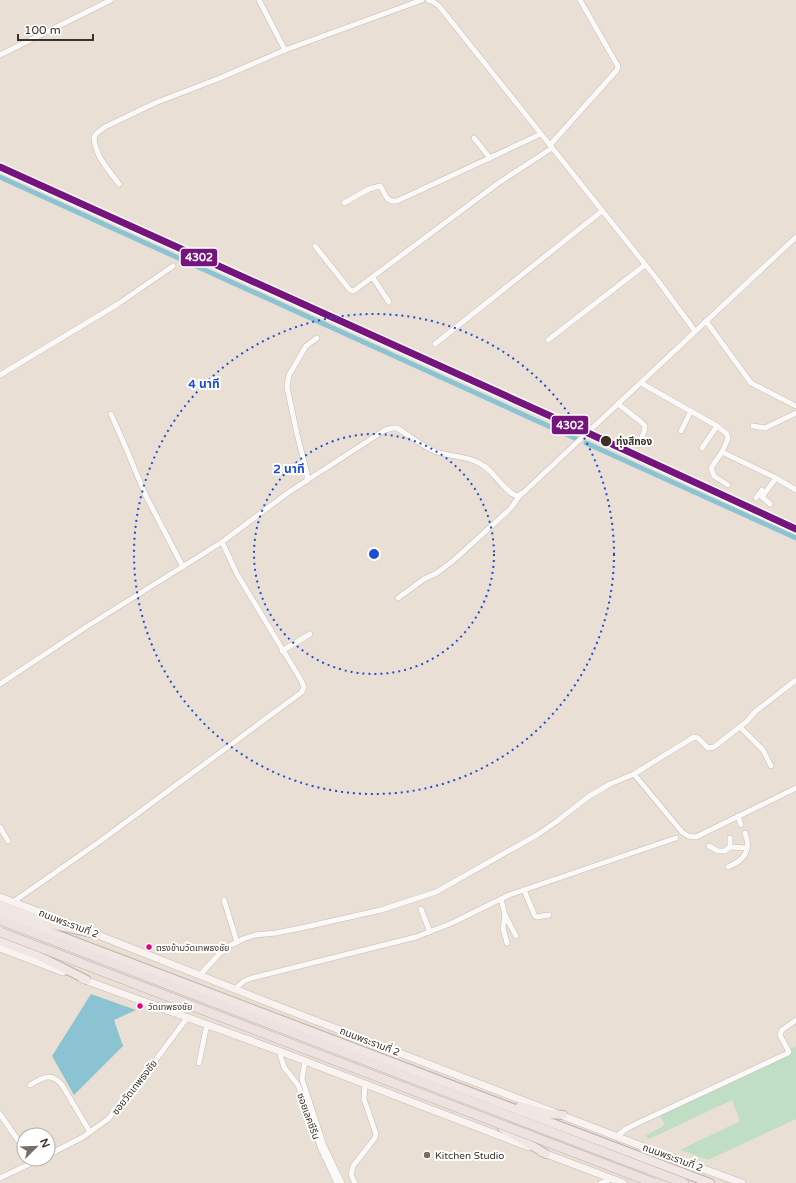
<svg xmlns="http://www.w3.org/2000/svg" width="796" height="1183" viewBox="0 0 796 1183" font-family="'Varela Round','Noto Sans Thai',sans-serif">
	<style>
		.green { fill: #c0dec3 }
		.water { fill: #8cc3d2 }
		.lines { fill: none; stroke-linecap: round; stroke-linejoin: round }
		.canal { stroke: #8cc3d2; stroke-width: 5 }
		.minor-casing { stroke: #c5bcb3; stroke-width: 6 }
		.secondary-casing { stroke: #c5bcb3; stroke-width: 8 }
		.trunk-casing { stroke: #c0b0a8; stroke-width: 10 }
		.motorway-casing { stroke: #c0b0a8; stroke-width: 10 }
		.minor { stroke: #fcfaf9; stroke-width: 5 }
		.secondary { stroke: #f8f3f1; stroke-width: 7 }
		.trunk { stroke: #f0e7e4; stroke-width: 8 }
		.motorway { stroke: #ede2df; stroke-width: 9 }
		.motorway-bridge-casing { stroke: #c0b0a8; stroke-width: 10; stroke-linecap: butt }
		.motorway-bridge { stroke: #ede2df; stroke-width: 9 }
		.rail-1-casing { stroke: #fff; stroke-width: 10 }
		.rail-1 { stroke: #75147c; stroke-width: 7 }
		.ring { fill: none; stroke: #1d4ed8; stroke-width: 2; stroke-dasharray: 2 4 }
		.stop-dot { fill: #3a3129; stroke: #fff; stroke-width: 1.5 }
		.bus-dot { fill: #e5007d; stroke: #fff; stroke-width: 1.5 }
		.poi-dot { fill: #786e65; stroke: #fff; stroke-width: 1.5 }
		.labels { text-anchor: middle; stroke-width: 4; stroke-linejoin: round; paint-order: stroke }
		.bus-label { font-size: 9px; fill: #3a3129; stroke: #fff; text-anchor: start }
		.stop-label { font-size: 10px; font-weight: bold; fill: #3a3129; stroke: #fff; text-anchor: start }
		.street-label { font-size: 10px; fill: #3a3129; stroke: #fff }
		.poi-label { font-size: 10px; fill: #3a3129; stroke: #fff; text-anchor: start }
		.centre { fill: #1d4ed8; stroke: #fff; stroke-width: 2 }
		.ring-label { font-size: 12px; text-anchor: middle; font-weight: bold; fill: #1d4ed8; stroke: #fff; stroke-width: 4; stroke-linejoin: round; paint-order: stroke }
		.line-badge { stroke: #fff; stroke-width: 1.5 }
		.badge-label { font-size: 11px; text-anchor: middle; font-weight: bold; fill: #fff }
	</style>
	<rect width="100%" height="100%" fill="#eadfd4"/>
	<path class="green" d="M796,1046V1119L708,1160L680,1150L740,1121L732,1100L649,1139L645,1136L665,1125L658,1113Z"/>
	<path class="water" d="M91,994L136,1010L114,1020L123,1046L74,1095L52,1056Z"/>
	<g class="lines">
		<g class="canal">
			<path d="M0,177L577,439"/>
			<path d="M586,443L796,538"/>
		</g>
		<g class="minor-casing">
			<g id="minor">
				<path d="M259,0L285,50L422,0"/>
				<path d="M428,0L432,1L439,6L656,278L695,331"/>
				<path d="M0,55L111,0"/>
				<path d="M474,138L490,158"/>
				<path d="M550,145L617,70L618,66L615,61L580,0"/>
				<path d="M119,184C108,169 95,156 94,137L97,133L105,127L155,103L220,78L285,50"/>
				<path d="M344,203L369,189L380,186C387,194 383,201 397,201L541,134"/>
				<path d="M315,246L350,290L353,291L355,290L497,184L552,148"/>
				<path d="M373,278L389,302"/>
				<path d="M706,321L751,383L796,406"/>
				<path d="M548,340L645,265"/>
				<path d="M435,344L602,211"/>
				<path d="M0,375L118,304L173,266"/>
				<path d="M641,383L717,426L727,434L728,439L722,452L776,478L796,490"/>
				<path d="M618,404L640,421L645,426L644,432L639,445"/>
				<path d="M111,414L126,448L145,494L183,567"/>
				<path d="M753,426L765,428L796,413"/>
				<path d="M681,431L691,411"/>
				<path d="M702,448L717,426"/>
				<path d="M722,452L711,468L714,476L728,485"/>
				<path d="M307,481V473L297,434L287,387L289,375L306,346L317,338"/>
				<path d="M756,498L762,490"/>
				<path d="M770,504L762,497L776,478"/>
				<path d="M398,598L424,579L437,573L454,560L510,509L521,494"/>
				<path d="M282,651L310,634"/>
				<path d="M0,684L86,627L222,542L289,492L385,430L393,428H397C410,436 423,447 437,452C452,457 470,456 484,466C494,472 507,495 518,496L523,493L796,237"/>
				<path d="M740,727L763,750L771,766"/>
				<path d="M634,774L694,737L698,738L708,748L714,747L746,722L756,711L796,680"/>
				<path d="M738,816L741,825"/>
				<path d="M0,827L8,841"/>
				<path d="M709,846L718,851H725L730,847V838"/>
				<path d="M730,847L747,848"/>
				<path d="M728,867C744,860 752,851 745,833"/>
				<path d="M524,890L535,916L537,917L549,915"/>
				<path d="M501,899L505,915L503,928L507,943"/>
				<path d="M224,900L237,942"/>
				<path d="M13,902L99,842L302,692L304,687L301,680L237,574L222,542"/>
				<path d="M421,909L430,932"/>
				<path d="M505,915L516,936"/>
				<path d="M200,975L220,953L229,946L243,939L255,935L276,933L301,928L381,910L436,892L537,835L556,822L588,797L610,784L634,774L682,832L688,836L696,837L796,788"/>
				<path d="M235,989L244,981L252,978L416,937L452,923L509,895L676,838"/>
				<path d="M279,1051L284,1067L298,1085L321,1149L337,1183"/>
				<path d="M305,1061L302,1079L324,1146L342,1183"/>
				<path d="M199,1063L206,1029L209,1025"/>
				<path d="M30,1085C43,1078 50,1071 62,1085L90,1132"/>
				<path d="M0,1114L24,1149"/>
				<path d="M617,1136L626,1129L638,1123L788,1053L789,1052L780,1035L782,1030L796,1020"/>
				<path d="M48,1155L83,1137L108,1119L134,1089L187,1018"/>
				<path d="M0,1178L40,1159"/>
				<path d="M355,1183L351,1175L353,1166L375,1138L376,1134L364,1099L365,1084"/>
				<path d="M601,1183L612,1179"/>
			</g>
		</g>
		<g class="secondary-casing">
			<g id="secondary">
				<path d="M0,897L81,928"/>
				<path d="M93,933L280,1007L649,1149L742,1183"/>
				<path d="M0,948L63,972"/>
				<path d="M82,979L279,1051L529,1147"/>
				<path d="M541,1152L623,1183"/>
			</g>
		</g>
		<g class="trunk-casing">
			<g id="trunk">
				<path d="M0,905L50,924L97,934"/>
				<path d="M0,913L710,1183"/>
				<path d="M0,941L37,955L87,980"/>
				<path d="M520,1106L549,1114L563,1115"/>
				<path d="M502,1128L546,1154"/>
			</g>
		</g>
		<g class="motorway-casing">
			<path id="motorway" d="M0,920L684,1183"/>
		</g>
		<use href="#minor" class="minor"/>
		<use href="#secondary" class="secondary"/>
		<use href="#trunk" class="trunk"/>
		<use href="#motorway" class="motorway"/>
		<g class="motorway-bridge-casing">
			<path id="motorway-bridge" d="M0,932L654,1183"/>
		</g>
		<use href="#motorway-bridge" class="motorway-bridge"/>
		<g class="rail-1-casing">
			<path id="rail-1" d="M0,167L588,433L796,529"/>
		</g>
		<use href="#rail-1" class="rail-1"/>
	</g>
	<g class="ring">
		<circle cx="374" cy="554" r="120"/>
		<circle cx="374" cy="554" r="240"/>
	</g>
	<circle class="stop-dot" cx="606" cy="441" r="6"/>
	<g class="bus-dot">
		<circle cx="149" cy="947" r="3.5"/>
		<circle cx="140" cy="1006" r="3.5"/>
	</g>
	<circle class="poi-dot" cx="427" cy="1155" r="4"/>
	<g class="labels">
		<g class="bus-label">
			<text x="156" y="951">ตรงข้ามวัดเทพธงชัย</text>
			<text x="148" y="1010">วัดเทพธงชัย</text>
		</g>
		<g class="stop-label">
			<text x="616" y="445">ทุ่งสีทอง</text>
		</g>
		<g class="street-label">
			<text transform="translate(69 923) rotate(21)" y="4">ถนนพระรามที่ 2</text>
			<text transform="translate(370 1041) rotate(21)" y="4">ถนนพระรามที่ 2</text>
			<text transform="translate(134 1087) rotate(-52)" y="4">ซอยวัดเทพธงชัย</text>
			<text transform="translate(309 1116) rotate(70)" y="4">ซอยเลคซีรีน</text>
			<text transform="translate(673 1157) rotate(20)" y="4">ถนนพระรามที่ 2</text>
		</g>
		<g class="poi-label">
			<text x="435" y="1159">Kitchen Studio</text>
		</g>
	</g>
	<circle cx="374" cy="554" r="6" class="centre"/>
	<g class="ring-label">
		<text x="204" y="388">4 นาที</text>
		<text x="289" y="473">2 นาที</text>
	</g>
	<g class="line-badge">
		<rect x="180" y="248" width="38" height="19" rx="4" fill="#75147c"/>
		<rect x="551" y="415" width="38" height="20" rx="4" fill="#75147c"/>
	</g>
	<g class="badge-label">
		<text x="199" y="261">4302</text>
		<text x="570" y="429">4302</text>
	</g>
	<g transform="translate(36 1147) rotate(67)"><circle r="19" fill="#ffffff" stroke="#b0ada9"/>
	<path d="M0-3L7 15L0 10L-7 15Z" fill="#786e65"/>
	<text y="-6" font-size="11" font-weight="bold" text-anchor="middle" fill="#3a3129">N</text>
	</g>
	<path d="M18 34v6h75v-6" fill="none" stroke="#3a3129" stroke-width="2"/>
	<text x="24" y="34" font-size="12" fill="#3a3129" stroke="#ffffff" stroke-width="3" paint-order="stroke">100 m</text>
</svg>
